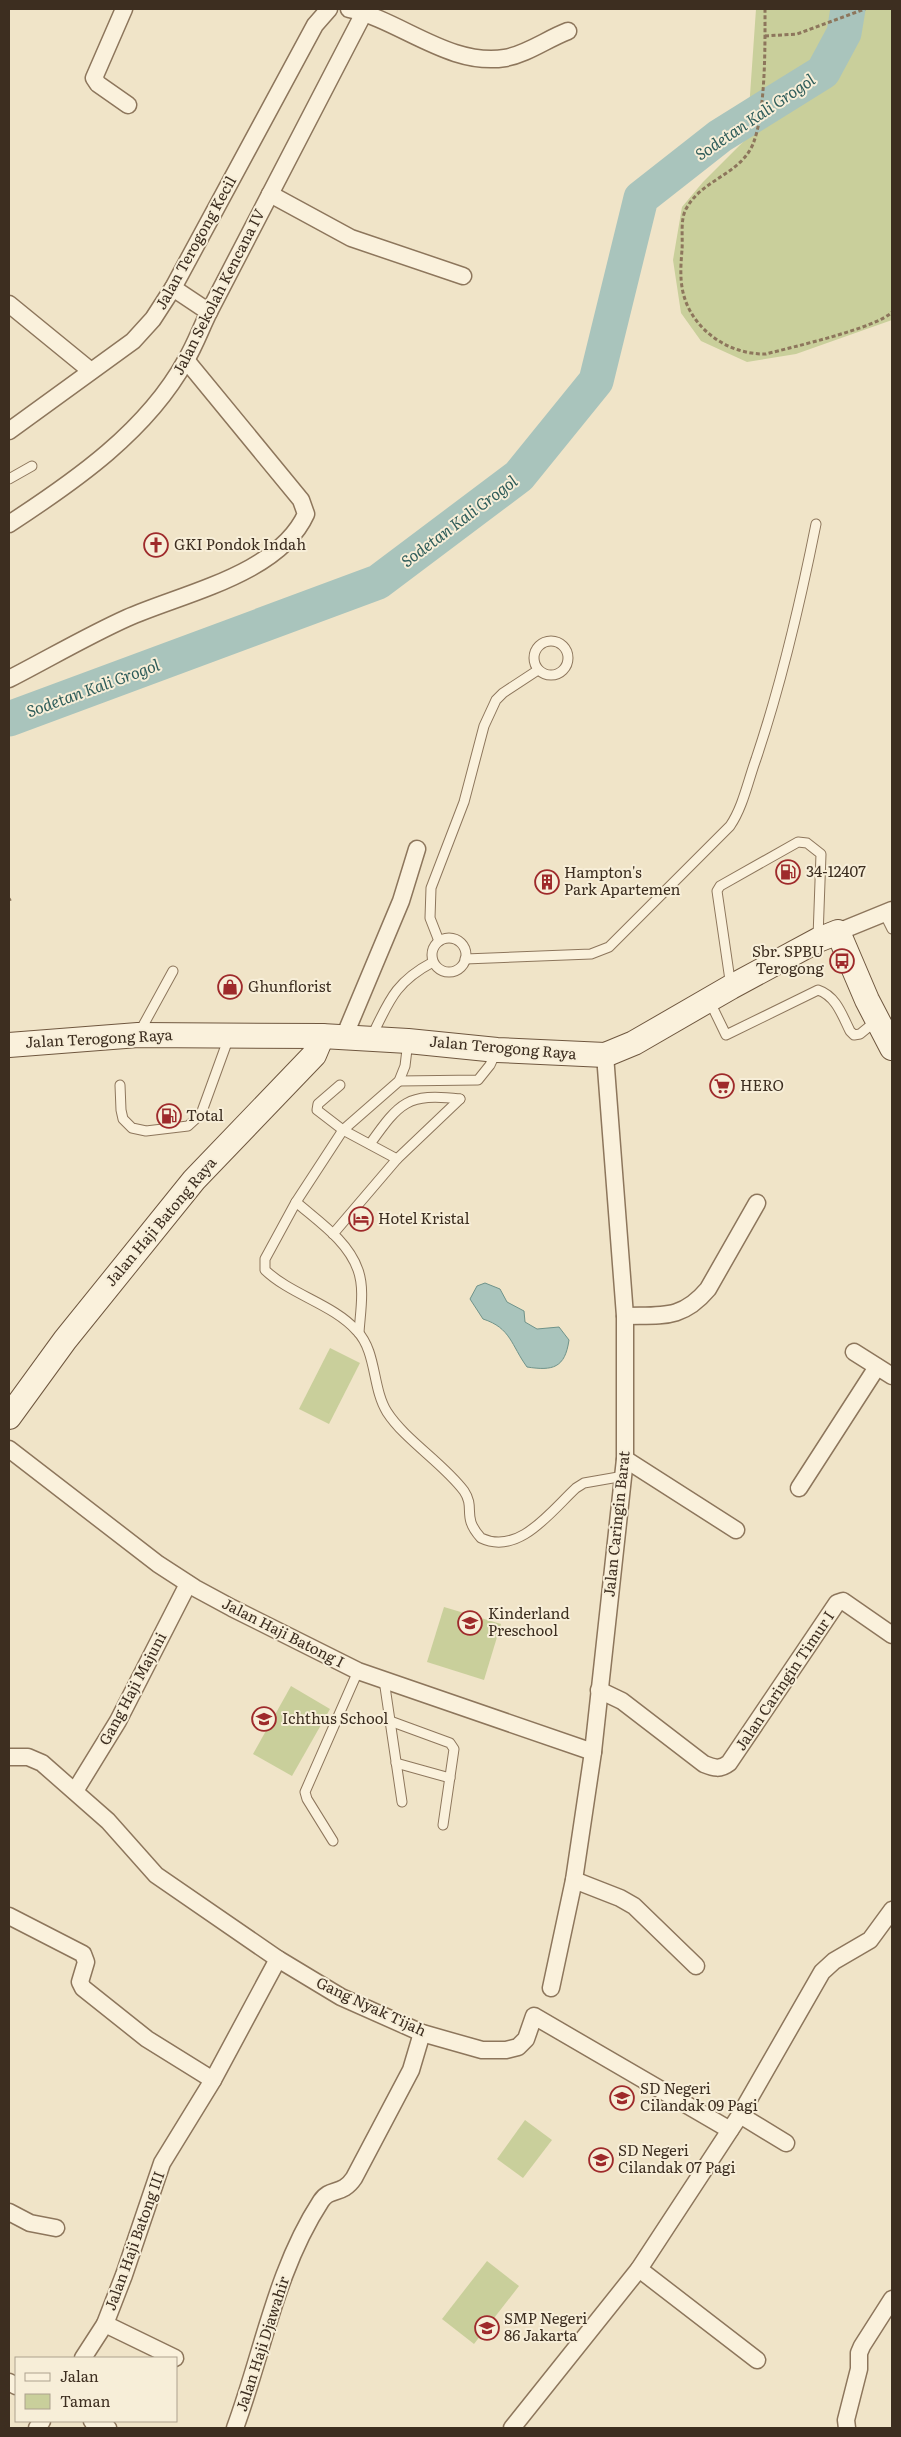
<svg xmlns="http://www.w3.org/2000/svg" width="901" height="2437" viewBox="0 0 901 2437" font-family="Literata,serif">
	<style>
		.green { fill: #c9cf9b }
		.water { fill: #a9c4bc; stroke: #6f938a }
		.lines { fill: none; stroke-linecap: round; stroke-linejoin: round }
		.river { stroke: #a9c4bc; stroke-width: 35 }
		.lane-casing { stroke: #8d765c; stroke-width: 11 }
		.street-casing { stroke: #8d765c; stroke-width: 19 }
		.secondary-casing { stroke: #6f573f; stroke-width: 26 }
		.path { stroke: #8d765c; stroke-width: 3; stroke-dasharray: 4 2.5; stroke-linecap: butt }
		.lane { stroke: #faf1dc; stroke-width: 9 }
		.street { stroke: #faf1dc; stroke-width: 16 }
		.secondary { stroke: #faf1dc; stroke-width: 24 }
		.labels { text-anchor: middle; stroke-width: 4; stroke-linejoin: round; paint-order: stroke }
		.street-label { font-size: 15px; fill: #3d2e20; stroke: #f7eed8 }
		.poi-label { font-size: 15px; fill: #3d2e20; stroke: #f7eed8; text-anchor: start }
		.water-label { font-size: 16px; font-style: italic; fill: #2f5d5a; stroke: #f7eed8 }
	</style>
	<rect width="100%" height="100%" fill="#f0e4c8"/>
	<g class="green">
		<path d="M756,9H892V320L796,354L747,362L701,341L681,313L673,260L682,207L703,182L747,138Z"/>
		<path d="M330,1348L360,1363L329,1424L299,1409Z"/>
		<path d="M444,1607L501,1624L484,1680L427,1662Z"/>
		<path d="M291,1686L330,1709L292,1776L253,1754Z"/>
		<path d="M525,2120L552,2140L523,2178L497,2159Z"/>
		<path d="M487,2261L519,2286L474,2344L442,2319Z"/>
	</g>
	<path class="water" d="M485,1283L500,1289L507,1302L524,1311L525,1322L537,1329L559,1327L569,1340C565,1368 553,1371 527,1367C511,1345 511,1328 483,1319L470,1299L477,1286Z"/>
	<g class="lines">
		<path class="river" d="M9,719L378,582L519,476L596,381L641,198L720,136L823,72L844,33L848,9"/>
		<g class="lane-casing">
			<g id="lane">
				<path d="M9,479L32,466"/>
				<circle cx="551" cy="658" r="17"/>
				<path d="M884,913L892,929"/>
				<circle cx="449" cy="955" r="17"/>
				<path d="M439,941L430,918L431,888L464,802L484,726L496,700L503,693L538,670"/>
				<path d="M465,959L591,954L609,947L730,826C743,807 748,781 756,759C782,682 800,604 816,524"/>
				<path d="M731,987L717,891L720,886L798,842L807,843L821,854L818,937"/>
				<path d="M709,1000L726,1035L818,990C836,996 842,1015 850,1031L854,1035L860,1034L876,1021"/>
				<path d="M139,1033L173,971"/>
				<path d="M371,1038C389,1001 395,982 433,962"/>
				<path d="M408,1041L405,1066L399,1081L343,1130L296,1202L265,1259V1270C291,1295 333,1304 357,1331C377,1352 372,1388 387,1412C405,1440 443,1463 464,1491C476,1509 461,1516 481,1538C519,1556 551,1511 576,1488L584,1483L624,1476"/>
				<path d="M399,1081L478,1080L490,1065L496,1052"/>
				<path d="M120,1085L121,1110L123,1119L132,1128L146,1131L188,1126L201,1114L229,1037"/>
				<path d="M340,1085L318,1104L317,1110L343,1130L397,1159"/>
				<path d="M370,1144C400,1102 407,1093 460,1099"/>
				<path d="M296,1202C319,1222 348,1241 358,1270C365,1289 360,1314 359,1333"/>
				<path d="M333,1234L397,1159L460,1099"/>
				<path d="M384,1680L402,1802"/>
				<path d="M390,1721L450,1743L454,1749L443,1825"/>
				<path d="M396,1763L450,1778"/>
				<path d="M333,1841L307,1799L305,1792L358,1671"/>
			</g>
		</g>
		<g class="street-casing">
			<g id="street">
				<path d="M124,9L94,78L98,84L128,105"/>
				<path d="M349,9C400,20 450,67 505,58C527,54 547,39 568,31"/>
				<path d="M270,194L351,238L463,276"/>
				<path d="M173,288L209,312"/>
				<path d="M9,304L91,371"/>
				<path d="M9,431L133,341L153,319L173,288L315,25L329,9"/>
				<path d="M9,524C75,481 147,431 186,360C195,345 201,328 209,312L366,9"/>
				<path d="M9,679C48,659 87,636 127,618C184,593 279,574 306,514L301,500L186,360"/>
				<path d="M838,932L892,910"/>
				<path d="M344,1037L401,901L417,849"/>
				<path d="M625,1316C662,1315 682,1320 708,1289L757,1203"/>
				<path d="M854,1352L892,1376"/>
				<path d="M9,1449L158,1564L195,1588L232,1608L358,1671L593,1752"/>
				<path d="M625,1459L736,1530"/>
				<path d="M799,1488L877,1367"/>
				<path d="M599,1690L622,1701L704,1764C714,1768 720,1770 729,1763L837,1603L843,1601L892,1635"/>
				<path d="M9,1757H28L42,1763L108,1821L156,1875L278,1959L341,1997L422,2033L482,2050H506L518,2047L526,2039L534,2016L730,2130"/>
				<path d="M75,1791L118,1721L188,1584"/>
				<path d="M574,1880L620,1898L634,1906L696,1966"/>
				<path d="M9,1916L83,1954L86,1962L80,1982L83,1988L147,2039L213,2080L162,2163L124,2275L105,2324L83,2358"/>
				<path d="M551,1988L574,1880L593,1752L625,1459V1316L605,1055"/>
				<path d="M213,2080L278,1959"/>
				<path d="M740,2115L786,2143"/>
				<path d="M9,2212L30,2223L56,2228"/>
				<path d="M639,2269L757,2360"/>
				<path d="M105,2324L175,2358"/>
				<path d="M9,2382L16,2386"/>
				<path d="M92,2421L108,2428"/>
				<path d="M37,2428L42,2421"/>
				<path d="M235,2428C263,2352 276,2270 321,2201C330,2187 342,2196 354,2178L411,2070L422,2033"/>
				<path d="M512,2428L639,2269L740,2115L822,1972L834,1961L870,1940L892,1910"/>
				<path d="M847,2428L846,2420L859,2369V2353L862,2346L892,2299"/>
			</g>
		</g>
		<g class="secondary-casing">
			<g id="secondary">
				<path d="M9,1045L138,1035L322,1036L408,1041L497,1050L605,1055L634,1043L731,987L818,940L838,932L867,1000L892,1048"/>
				<path d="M9,1417L65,1340L194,1180L314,1055L322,1036"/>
			</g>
		</g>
		<g class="path">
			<path d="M765,9C765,45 766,111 753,144C740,175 702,179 686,209C680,220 683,237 682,250C681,262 680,275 682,287C688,327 727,355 766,354C792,347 877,328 892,312"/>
			<path d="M765,36L797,34L865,9"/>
			<path d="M9,900L11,899"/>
		</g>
		<use href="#lane" class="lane"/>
		<use href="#street" class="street"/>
		<use href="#secondary" class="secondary"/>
	</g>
	<defs>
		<g id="church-ring" transform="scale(1.25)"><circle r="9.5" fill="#f7eed8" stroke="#9e2a2b" stroke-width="1.5"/><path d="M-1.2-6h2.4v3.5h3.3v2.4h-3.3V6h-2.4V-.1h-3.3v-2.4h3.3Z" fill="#9e2a2b"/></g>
		<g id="fuel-ring" transform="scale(1.25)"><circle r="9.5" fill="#f7eed8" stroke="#9e2a2b" stroke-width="1.5"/><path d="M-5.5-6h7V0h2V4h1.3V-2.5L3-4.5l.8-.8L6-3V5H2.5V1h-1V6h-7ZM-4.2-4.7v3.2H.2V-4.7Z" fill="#9e2a2b"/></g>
		<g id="building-ring" transform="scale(1.25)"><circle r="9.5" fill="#f7eed8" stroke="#9e2a2b" stroke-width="1.5"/><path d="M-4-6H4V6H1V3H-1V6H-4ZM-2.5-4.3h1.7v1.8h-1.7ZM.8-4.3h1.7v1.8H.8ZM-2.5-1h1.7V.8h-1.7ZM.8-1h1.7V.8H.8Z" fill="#9e2a2b"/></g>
		<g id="bus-ring" transform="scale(1.25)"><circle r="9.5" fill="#f7eed8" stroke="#9e2a2b" stroke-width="1.5"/><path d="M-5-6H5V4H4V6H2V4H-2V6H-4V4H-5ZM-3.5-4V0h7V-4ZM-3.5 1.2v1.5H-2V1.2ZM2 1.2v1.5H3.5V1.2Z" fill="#9e2a2b"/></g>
		<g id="shop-ring" transform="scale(1.25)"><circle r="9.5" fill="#f7eed8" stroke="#9e2a2b" stroke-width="1.5"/><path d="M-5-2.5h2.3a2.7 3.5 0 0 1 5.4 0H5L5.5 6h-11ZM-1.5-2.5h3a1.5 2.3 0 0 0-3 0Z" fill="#9e2a2b"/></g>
		<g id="supermarket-ring" transform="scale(1.25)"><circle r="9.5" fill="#f7eed8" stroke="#9e2a2b" stroke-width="1.5"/><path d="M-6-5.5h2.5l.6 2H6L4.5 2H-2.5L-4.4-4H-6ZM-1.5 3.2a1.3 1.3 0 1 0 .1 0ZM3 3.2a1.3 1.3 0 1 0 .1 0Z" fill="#9e2a2b"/></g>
		<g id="hotel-ring" transform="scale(1.25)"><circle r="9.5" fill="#f7eed8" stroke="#9e2a2b" stroke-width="1.5"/><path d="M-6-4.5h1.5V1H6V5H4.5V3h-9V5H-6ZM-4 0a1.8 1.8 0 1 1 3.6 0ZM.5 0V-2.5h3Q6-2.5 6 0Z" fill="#9e2a2b"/></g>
		<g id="school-ring" transform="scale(1.25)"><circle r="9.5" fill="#f7eed8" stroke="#9e2a2b" stroke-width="1.5"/><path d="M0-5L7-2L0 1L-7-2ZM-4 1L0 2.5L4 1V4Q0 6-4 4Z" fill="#9e2a2b"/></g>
	</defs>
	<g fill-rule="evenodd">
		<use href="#church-ring" x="156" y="545"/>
		<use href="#fuel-ring" x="788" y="872"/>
		<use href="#building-ring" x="547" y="882"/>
		<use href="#bus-ring" x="842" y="961"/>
		<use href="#shop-ring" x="230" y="987"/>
		<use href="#supermarket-ring" x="722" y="1086"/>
		<use href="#fuel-ring" x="169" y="1116"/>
		<use href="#hotel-ring" x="361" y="1219"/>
		<use href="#school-ring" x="470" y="1623"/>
		<use href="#school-ring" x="264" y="1719"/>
		<use href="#school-ring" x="622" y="2098"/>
		<use href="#school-ring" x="601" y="2160"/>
		<use href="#school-ring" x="487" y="2328"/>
	</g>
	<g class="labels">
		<g class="street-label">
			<text transform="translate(196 243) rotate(-61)" y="5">Jalan Terogong Kecil</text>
			<text transform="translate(219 292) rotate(-63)" y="5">Jalan Sekolah Kencana IV</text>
			<text transform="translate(99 1039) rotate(-3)" y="5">Jalan Terogong Raya</text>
			<text transform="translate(503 1048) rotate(5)" y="5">Jalan Terogong Raya</text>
			<text transform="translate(161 1222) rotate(-50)" y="5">Jalan Haji Batong Raya</text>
			<text transform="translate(617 1524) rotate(-84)" y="5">Jalan Caringin Barat</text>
			<text transform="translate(283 1633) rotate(27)" y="5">Jalan Haji Batong I</text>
			<text transform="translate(785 1681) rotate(-56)" y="5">Jalan Caringin Timur I</text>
			<text transform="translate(133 1689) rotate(-62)" y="5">Gang Haji Majuni</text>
			<text transform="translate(371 2007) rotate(25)" y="5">Gang Nyak Tijah</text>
			<text transform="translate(135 2241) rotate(-70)" y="5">Jalan Haji Batong III</text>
			<text transform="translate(263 2344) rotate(-72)" y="5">Jalan Haji Djawahir</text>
		</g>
		<g class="poi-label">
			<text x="174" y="550">GKI Pondok Indah</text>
			<text x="806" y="877">34-12407</text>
			<text x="564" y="878">Hampton's<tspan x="564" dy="17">Park Apartemen</tspan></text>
			<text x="824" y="957" text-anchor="end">Sbr. SPBU<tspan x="824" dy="17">Terogong</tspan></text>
			<text x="248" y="992">Ghunflorist</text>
			<text x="740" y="1091">HERO</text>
			<text x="186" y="1121">Total</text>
			<text x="378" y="1224">Hotel Kristal</text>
			<text x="488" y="1619">Kinderland<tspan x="488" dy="17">Preschool</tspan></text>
			<text x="282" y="1724">Ichthus School</text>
			<text x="640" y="2094">SD Negeri<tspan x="640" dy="17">Cilandak 09 Pagi</tspan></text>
			<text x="618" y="2156">SD Negeri<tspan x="618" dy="17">Cilandak 07 Pagi</tspan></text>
			<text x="504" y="2324">SMP Negeri<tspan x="504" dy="17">86 Jakarta</tspan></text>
		</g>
		<g class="water-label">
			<text transform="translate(755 117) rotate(-34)" y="6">Sodetan Kali Grogol</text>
			<text transform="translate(459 521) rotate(-37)" y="6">Sodetan Kali Grogol</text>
			<text transform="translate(93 688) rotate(-20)" y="6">Sodetan Kali Grogol</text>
		</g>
	</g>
	<rect width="901" height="2437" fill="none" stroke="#3d2e20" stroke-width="20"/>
	<rect x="15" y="2357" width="162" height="65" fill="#f7eed8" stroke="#ada18e"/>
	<rect x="25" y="2373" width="25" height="8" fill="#faf1dc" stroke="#ada18e"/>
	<text x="60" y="2382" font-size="15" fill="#3d2e20">Jalan</text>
	<rect x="25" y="2394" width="25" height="15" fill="#c9cf9b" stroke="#ada18e"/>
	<text x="60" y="2407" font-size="15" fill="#3d2e20">Taman</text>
</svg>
